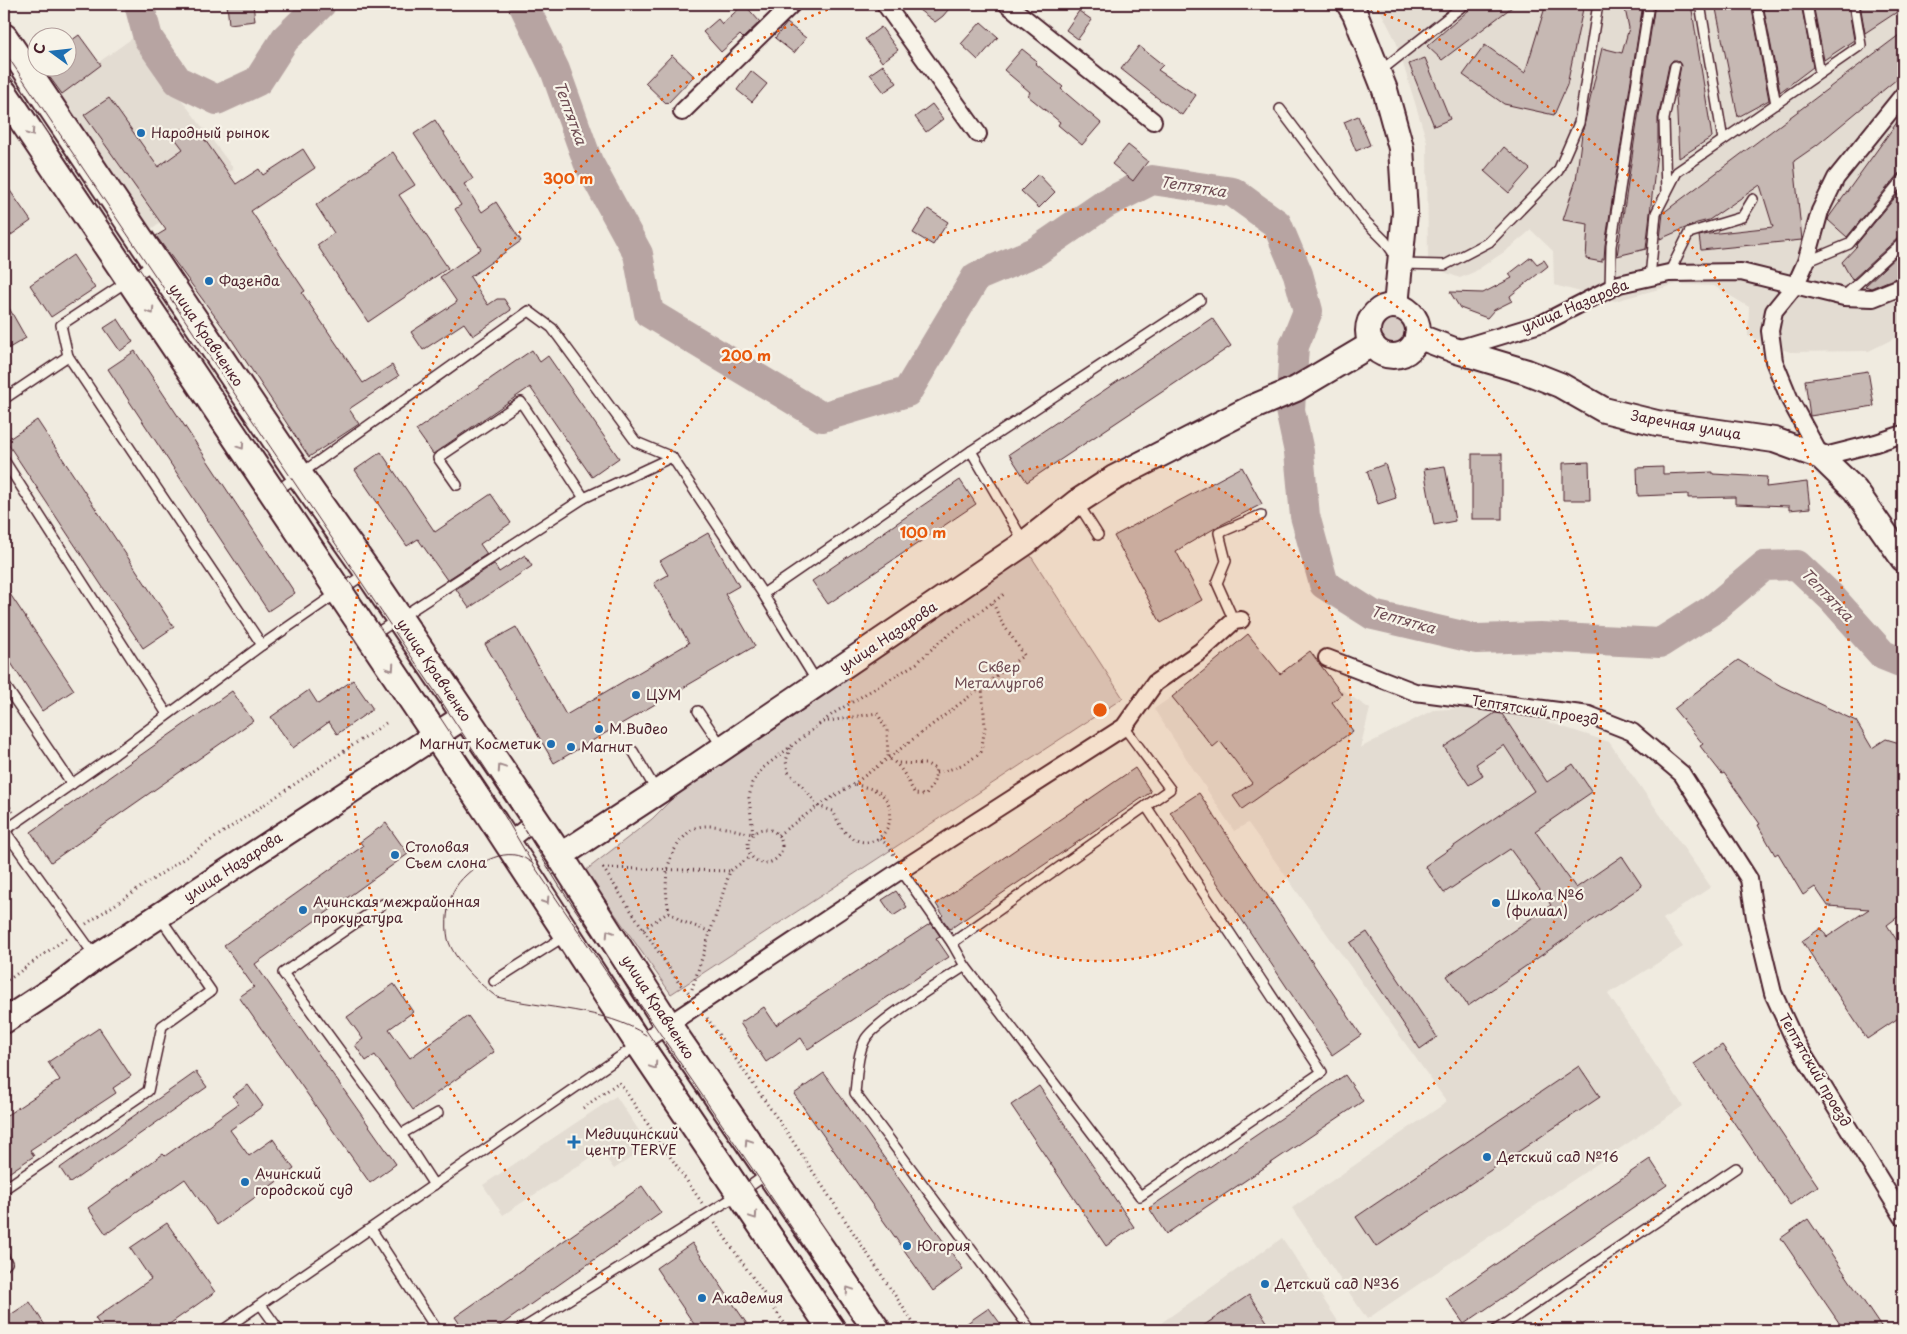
<svg xmlns="http://www.w3.org/2000/svg" width="1907" height="1334" viewBox="0 0 1907 1334" font-family="'Playpen Sans',sans-serif">
	<style>
		.built { fill: #e3dcd2 }
		.green { fill: #d8cdc6; stroke: #917678 }
		.lines { fill: none; stroke-linecap: round; stroke-linejoin: round }
		.river { stroke: #b7a4a2; stroke-width: 30 }
		.building { fill: #c6b8b3; stroke: #4a1f2b }
		.lane-casing { stroke: #4a1f2b; stroke-width: 12 }
		.street-casing { stroke: #4a1f2b; stroke-width: 20 }
		.secondary-casing { stroke: #4a1f2b; stroke-width: 28 }
		.primary-casing { stroke: #4a1f2b; stroke-width: 30 }
		.path { stroke: #4a1f2b; stroke-width: 3; stroke-dasharray: 1 4; stroke-linecap: butt }
		.lane { stroke: #f7f3e8; stroke-width: 9 }
		.street { stroke: #f7f3e8; stroke-width: 16 }
		.secondary { stroke: #f7f3e8; stroke-width: 24 }
		.primary { stroke: #f7f3e8; stroke-width: 26 }
		.tram { stroke: #4a1f2b; stroke-width: 1 }
		.oneway { stroke: #a0898a }
		.ring { fill: none; stroke: #e8590c; stroke-width: 2.5; stroke-dasharray: 2.5 5 }
		.poi-dot { fill: #1f6fb2; stroke: #f7f3e8; stroke-width: 2 }
		.labels { text-anchor: middle; stroke-width: 4.5; stroke-linejoin: round; paint-order: stroke }
		.poi-label { font-size: 14px; fill: #4a1f2b; stroke: #f7f3e8; text-anchor: start }
		.street-label { font-size: 14px; fill: #4a1f2b; stroke: #f7f3e8 }
		.park-label { font-size: 14px; fill: #6e4a52; stroke: #f7f3e8 }
		.water-label { font-size: 15px; font-style: italic; fill: #704e55; stroke: #f7f3e8 }
		.centre { fill: #e8590c; stroke: #f7f3e8; stroke-width: 2.5 }
		.ring-label { font-size: 15px; text-anchor: middle; font-weight: bold; fill: #e8590c; stroke: #f7f3e8; stroke-width: 4.5; stroke-linejoin: round; paint-order: stroke }
	</style>
	<rect width="100%" height="100%" fill="#f0ebe0"/>
	<filter id="ink" filterUnits="userSpaceOnUse"><feTurbulence type="fractalNoise" baseFrequency=".02" numOctaves="2"/><feDisplacementMap in="SourceGraphic" scale="10" xChannelSelector="R" yChannelSelector="G"/><feConvolveMatrix kernelMatrix="1 2 1 2 8 2 1 2 1" color-interpolation-filters="sRGB"/></filter>
	<g filter="url(#ink)">
		<g class="built">
			<path d="M1377,4H1903V334L1869,351L1790,352L1748,336L1749,307L1714,286L1677,284L1615,301L1554,285L1553,251L1531,230L1507,250L1474,272L1460,278L1428,266L1427,142L1396,41Z"/>
			<path d="M134,37L234,169L144,234L50,97Z"/>
			<path d="M1241,649L1271,679L1306,666L1370,709L1360,748L1433,710L1499,706L1609,742L1711,887L1663,919L1683,947L1608,994L1683,1106L1367,1319L1292,1208L1447,1102L1248,823L1234,831L1154,709Z"/>
			<path d="M616,1096L649,1146L614,1169L601,1151L503,1215L483,1185Z"/>
			<path d="M1282,1238L1344,1330H1151Z"/>
		</g>
		<g class="green">
			<circle cx="1394" cy="335" r="16"/>
			<path d="M1027,550L1123,698L671,994L585,871L652,819L683,788Z"/>
		</g>
		<g class="lines">
			<g class="river">
				<path d="M139,4L148,38L178,81L217,100L258,81L285,39L321,4"/>
				<path d="M523,4L555,70L588,162L638,254L649,313L822,417L907,392L976,277L1035,252L1105,204L1152,180L1233,192L1277,224L1298,274L1308,311L1294,346L1290,410L1299,452L1305,516L1324,584L1373,615L1476,639L1540,637L1660,643L1712,610L1764,566L1797,565L1832,598L1883,655L1903,663"/>
			</g>
		</g>
		<g class="building">
			<path d="M227,4H253L255,21L229,24Z"/>
			<path d="M744,4L760,22L743,38L740,35L721,52L703,32L718,19L722,24Z"/>
			<path d="M911,4H953L943,16L935,22Z"/>
			<path d="M1476,4H1516L1442,60L1427,46Z"/>
			<path d="M1546,4H1584L1567,85L1554,115L1504,104L1463,75L1485,45L1525,73Z"/>
			<path d="M1624,4H1643L1605,245L1604,259H1602V262L1586,259L1588,224L1563,220L1576,180L1582,134L1602,48L1622,53L1629,28Z"/>
			<path d="M1655,4H1691L1712,137L1679,158L1676,93L1681,65L1677,60H1673L1669,65L1658,118V143L1646,249L1617,256Z"/>
			<path d="M1715,4H1751L1769,100L1738,117Z"/>
			<path d="M1763,4H1801L1813,67L1780,92Z"/>
			<path d="M1813,4H1848L1854,40L1824,60Z"/>
			<path d="M1860,4H1903V8L1865,33Z"/>
			<path d="M1079,11L1092,20L1078,39L1066,30Z"/>
			<path d="M981,22L998,37L978,60L961,44Z"/>
			<path d="M787,23L806,38L794,53L775,38Z"/>
			<path d="M881,27L898,50L882,62L865,39Z"/>
			<path d="M1903,32V74L1817,145L1794,161L1802,240L1701,250L1699,236L1709,234L1773,227L1760,185L1709,220L1697,223L1660,239L1663,213Z"/>
			<path d="M79,35L101,65L62,94L43,68H68V43Z"/>
			<path d="M1139,46L1163,65L1158,70L1196,95L1182,115L1159,99L1121,69Z"/>
			<path d="M1022,49L1037,61L1035,63L1063,87L1061,89L1101,123L1082,145L1058,125L1060,122L1028,96L1030,92L1004,70Z"/>
			<path d="M672,55L694,76L667,104L645,83Z"/>
			<path d="M1425,58L1450,119L1434,126L1409,64Z"/>
			<path d="M883,65L897,83L884,92L870,74Z"/>
			<path d="M751,71L767,84L752,102L737,90Z"/>
			<path d="M109,98L158,167L183,149L171,133L182,129L205,140L236,184L259,169L263,175L303,149L315,168L251,211L305,291L302,293L363,383L392,365L399,376L349,409L359,424L309,457L228,334L156,236L166,230L84,115Z"/>
			<path d="M932,104L943,119L926,132L915,117Z"/>
			<path d="M1903,114V172L1898,174L1847,237L1828,220L1829,217Z"/>
			<path d="M1358,116L1370,145L1356,151L1344,122Z"/>
			<path d="M435,120L473,179L464,184L482,212L496,202L521,241L470,277L488,305L497,299H504L511,310L473,336L464,323L423,350L411,332L457,302L440,277L481,249L455,209L461,205L414,134Z"/>
			<path d="M1128,145L1148,161L1133,181L1112,164Z"/>
			<path d="M1504,147L1530,169L1509,193L1484,171Z"/>
			<path d="M393,152L415,185L399,195L448,268L368,322L317,245L334,233L316,205Z"/>
			<path d="M1038,174L1055,192L1039,208L1021,191Z"/>
			<path d="M4,182L31,221L4,240Z"/>
			<path d="M1903,188V236L1899,237L1852,280L1842,262L1857,246L1856,245Z"/>
			<path d="M928,209L948,222L933,245L913,233Z"/>
			<path d="M1903,250V275L1871,288L1865,286Z"/>
			<path d="M73,255L95,288L51,317L30,285Z"/>
			<path d="M1531,257L1537,264L1544,260L1548,266L1510,296L1512,301L1494,310L1487,318L1460,308L1450,292L1483,293L1512,278L1509,274Z"/>
			<path d="M4,299L26,338L4,351Z"/>
			<path d="M1212,318L1231,346L1027,482L1009,454Z"/>
			<path d="M118,319L133,342L120,351L104,328Z"/>
			<path d="M532,350L540,362L548,356L619,458L592,477L530,387L433,454L416,430Z"/>
			<path d="M135,351L295,593L268,611L108,369Z"/>
			<path d="M1868,371L1874,406L1810,416L1805,380Z"/>
			<path d="M37,420L174,627L143,648L6,441Z"/>
			<path d="M381,452L435,532L491,494L511,523L480,544L487,554L447,580L418,539L407,546L355,470Z"/>
			<rect x="1472" y="454" width="30" height="65"/>
			<path d="M1589,462L1590,500H1563V463Z"/>
			<path d="M1385,464L1396,498L1378,504L1367,471Z"/>
			<path d="M1445,466L1455,521L1434,525L1424,469Z"/>
			<path d="M1242,467L1262,504L1217,527L1176,551L1202,600L1161,623L1114,536Z"/>
			<path d="M1663,467V474L1713,472V474L1767,477L1766,487L1807,482L1810,508L1789,510V506L1735,504V497L1688,498V494L1638,496L1637,468Z"/>
			<path d="M960,480L976,504L828,604L812,581Z"/>
			<path d="M708,533L739,586L725,594L755,646L554,763L485,644L516,627L566,715L689,643L654,583L668,575L660,561Z"/>
			<path d="M525,555L532,566L469,608L456,589L494,564L499,572Z"/>
			<path d="M4,585L74,690L42,711L4,652Z"/>
			<path d="M1248,634L1280,674L1310,651L1342,694L1332,702L1353,731L1242,809L1233,796L1252,783L1220,741L1213,747L1172,697Z"/>
			<path d="M1738,660L1781,686L1856,721L1872,748L1886,739L1903,744V913L1887,925L1903,950V1015L1867,1039L1802,941L1821,928L1827,937L1869,909L1828,906L1815,887L1803,895L1778,853L1775,855L1758,825L1760,824L1724,773L1722,774L1700,746L1703,744L1674,709Z"/>
			<path d="M353,680L373,709L337,734L329,722L293,748L271,717L309,690L318,704Z"/>
			<path d="M232,691L253,721L51,862L31,832Z"/>
			<path d="M1495,713L1502,714L1547,782L1573,764L1592,792L1535,831L1576,888L1622,856L1642,886L1468,1006L1447,976L1551,905L1510,849L1444,893L1425,866L1534,791L1504,745L1476,764L1483,776L1469,785L1444,747Z"/>
			<path d="M1135,768L1151,792L950,929L941,917L943,915L936,904Z"/>
			<path d="M1199,793L1361,1035L1332,1055L1170,812Z"/>
			<path d="M386,823L408,854L255,964L396,1164L370,1183L239,997L254,987L224,945L363,846L360,842Z"/>
			<path d="M896,891L907,907L893,916L882,900Z"/>
			<path d="M931,923L940,936L936,938L949,957L808,1049L801,1038L766,1062L740,1023L764,1007L776,1025Z"/>
			<path d="M1367,932L1437,1037L1420,1049L1350,943Z"/>
			<path d="M394,984L413,1012L389,1029L410,1058L468,1016L494,1052L413,1110L375,1055L366,1061L355,1045L363,1039L347,1017Z"/>
			<path d="M99,1028L131,1076L113,1088L116,1093L30,1150L34,1156L4,1176V1117L60,1080L48,1062Z"/>
			<path d="M1722,1045L1818,1186L1790,1205L1694,1064Z"/>
			<path d="M1579,1066L1600,1097L1376,1247L1356,1217Z"/>
			<path d="M196,1072L207,1087L70,1183L60,1168Z"/>
			<path d="M824,1073L963,1269L933,1291L794,1094Z"/>
			<path d="M1345,1075L1363,1101L1166,1234L1149,1208Z"/>
			<path d="M248,1085L263,1106L230,1130L249,1156L273,1139L294,1169L217,1225L185,1179L106,1234L88,1208L163,1154L165,1156L238,1104L233,1096Z"/>
			<path d="M1039,1086L1134,1227L1106,1246L1011,1105Z"/>
			<path d="M1650,1159L1667,1185L1464,1324L1446,1298Z"/>
			<path d="M642,1186L661,1213L494,1330H464L455,1317Z"/>
			<path d="M1808,1219L1883,1330H1844L1781,1238Z"/>
			<path d="M167,1223L215,1292L161,1330H103L95,1318L151,1279L130,1248Z"/>
			<path d="M692,1243L751,1330H698L656,1268Z"/>
			<path d="M1249,1295L1270,1326L1263,1330H1197Z"/>
			<path d="M30,1302L48,1330H4V1319Z"/>
			<path d="M989,1308L1005,1330H957Z"/>
		</g>
		<g class="lines">
			<g class="lane-casing">
				<g id="lane">
					<path d="M1700,4L1723,140"/>
					<path d="M1757,4L1776,104"/>
					<path d="M1807,4L1820,73"/>
					<path d="M1379,72L1465,4"/>
					<path d="M1280,109L1363,219L1385,241L1401,264L1445,265L1489,242L1558,171L1579,123L1598,4"/>
					<path d="M1666,193L1664,119L1675,66"/>
					<path d="M1806,262L1849,244L1903,178"/>
					<path d="M1669,273L1689,233L1742,217L1753,199"/>
					<path d="M1650,278L1656,213L1677,172L1861,45L1854,4"/>
					<path d="M1610,289L1611,246L1649,4"/>
					<path d="M1844,296L1903,242"/>
					<path d="M68,356L262,645"/>
					<path d="M4,399L68,356L61,325L155,263"/>
					<path d="M971,451L1024,542"/>
					<path d="M4,460L167,714"/>
					<path d="M457,485L438,458L521,402L584,498L672,457"/>
					<path d="M275,492L529,311L552,328L636,442L672,457L763,594"/>
					<path d="M1077,502L1098,535"/>
					<path d="M1234,621L1217,583L1226,561L1219,533L1261,515"/>
					<path d="M372,636L584,498"/>
					<path d="M817,682L763,594L971,451L1200,300"/>
					<path d="M4,684L72,784"/>
					<path d="M698,711L723,748"/>
					<path d="M633,751L657,792"/>
					<path d="M4,831L115,754L262,645L366,573"/>
					<path d="M5,831L95,956"/>
					<path d="M901,870L952,943L965,966C946,979 873,1023 865,1040C857,1055 857,1076 855,1093L1031,1330"/>
					<path d="M383,904L283,973L401,1134L434,1185"/>
					<path d="M952,943L1170,789L1124,727"/>
					<path d="M965,966L1140,1196L1322,1072L1146,806"/>
					<path d="M494,981L565,936"/>
					<path d="M401,1134L438,1113"/>
					<path d="M4,1189L148,1091L162,1026L211,991L159,916"/>
					<path d="M371,1229L437,1330"/>
					<path d="M4,1257L7,1263L4,1266"/>
					<path d="M261,1305L279,1330"/>
					<path d="M223,1330L637,1045"/>
					<path d="M520,1330L739,1194L767,1174"/>
					<path d="M1496,1330L1736,1168"/>
				</g>
			</g>
			<g class="street-casing">
				<g id="street">
					<path d="M885,4L978,134"/>
					<path d="M1007,4L1153,121"/>
					<path d="M1903,95L1836,178L1820,211L1806,262L1796,284L1774,311L1770,331L1774,361L1790,400L1821,457L1876,443L1903,434"/>
					<path d="M682,112L792,4"/>
					<path d="M1454,350L1543,323L1619,284L1669,273L1741,272L1844,297L1873,298L1903,286"/>
					<path d="M1327,658L1415,692L1589,715L1632,732L1682,774L1749,879L1755,918L1773,993L1795,1041L1903,1217"/>
					<path d="M507,843L536,820"/>
					<path d="M639,1044L901,870L1124,727L1155,683L1201,651L1234,621L1241,620"/>
				</g>
			</g>
			<g class="secondary-casing">
				<g id="secondary">
					<path d="M1349,4L1355,14L1385,90L1401,148L1405,212L1396,306"/>
					<circle cx="1393" cy="331" r="25"/>
					<path d="M1417,336L1454,350L1527,372L1560,385L1604,410L1657,423L1774,440L1821,457L1855,490L1903,559"/>
					<path d="M560,856L664,788L1025,543L1077,502L1114,478L1251,408L1296,389L1372,344"/>
					<path d="M4,1021L59,985L96,957L465,716"/>
				</g>
			</g>
			<g class="primary-casing">
				<g id="primary">
					<path d="M4,37L300,476L368,572L560,856L668,1025L877,1330"/>
					<path d="M4,93L490,816L639,1044L832,1330"/>
				</g>
			</g>
			<g class="path">
				<path d="M823,722L877,713L887,730L888,758C903,766 907,780 915,794L926,795L934,781L936,769L927,764L898,763"/>
				<path d="M790,748L786,761L788,772L805,789L818,806L833,811C837,819 840,828 847,834C879,861 906,813 880,793C873,788 863,787 854,784"/>
				<path d="M936,773C954,769 967,764 981,752L985,727L982,687"/>
				<path d="M4,799L13,812"/>
				<circle cx="765" cy="846" r="17"/>
				<path d="M778,835L818,806L854,784L1024,655L1001,621L993,603"/>
				<path d="M880,839L889,846L895,857"/>
				<path d="M603,868L679,983L689,993"/>
				<path d="M603,868L730,871"/>
				<path d="M669,912L681,921L711,932"/>
				<path d="M86,924L386,723"/>
				<path d="M643,929L669,912C664,886 664,859 683,838C688,833 691,829 698,827C714,823 737,831 753,834L749,798L752,783L763,768L834,713L917,663L938,643L1004,594"/>
				<path d="M4,983L68,937"/>
				<path d="M692,989L730,871L751,856"/>
				<path d="M707,1018L786,1131L918,1330"/>
				<path d="M583,1108L619,1082L702,1203"/>
				<path d="M715,1223L789,1330"/>
			</g>
			<use href="#lane" class="lane"/>
			<use href="#street" class="street"/>
			<use href="#secondary" class="secondary"/>
			<use href="#primary" class="primary"/>
			<g class="tram">
				<path d="M4,51L434,690L509,804L560,887L760,1180L860,1330"/>
				<path d="M4,67L426,696L501,810L532,863L850,1330"/>
				<path d="M532,863C529,861 525,858 522,857C499,847 465,870 454,890C447,904 445,924 448,939C453,959 481,986 497,997C545,1009 605,1008 646,1035"/>
			</g>
		</g>
		<defs><path id="oneway-chevron" d="M-2-3.5L2.5 0L-2 3.5" fill="none" stroke-width="1.6" stroke-linecap="round" stroke-linejoin="round" transform="scale(1.25)"/></defs>
		<g class="oneway">
			<use href="#oneway-chevron" transform="translate(31 133) rotate(56)"/>
			<use href="#oneway-chevron" transform="translate(151 311) rotate(56)"/>
			<use href="#oneway-chevron" transform="translate(241 446) rotate(56)"/>
			<use href="#oneway-chevron" transform="translate(391 668) rotate(56)"/>
			<use href="#oneway-chevron" transform="translate(501 768) rotate(-124)"/>
			<use href="#oneway-chevron" transform="translate(546 901) rotate(57)"/>
			<use href="#oneway-chevron" transform="translate(609 933) rotate(-123)"/>
			<use href="#oneway-chevron" transform="translate(654 1066) rotate(56)"/>
			<use href="#oneway-chevron" transform="translate(748 1142) rotate(-124)"/>
			<use href="#oneway-chevron" transform="translate(754 1216) rotate(56)"/>
			<use href="#oneway-chevron" transform="translate(849 1290) rotate(-124)"/>
		</g>
	</g>
	<circle cx="1100" cy="710" r="251" fill="#e8590c" fill-opacity=".12"/>
	<g class="ring">
		<circle cx="1100" cy="710" r="251"/>
		<circle cx="1100" cy="710" r="501"/>
		<path d="M674 1330A752 752 0 0 1 837 6M1363 6A752 752 0 0 1 1526 1330"/>
	</g>
	<g class="poi-dot">
		<circle cx="141" cy="133" r="5"/>
		<circle cx="209" cy="281" r="5"/>
		<circle cx="636" cy="695" r="5"/>
		<circle cx="599" cy="729" r="5"/>
		<circle cx="551" cy="744" r="5"/>
		<circle cx="571" cy="747" r="5"/>
		<circle cx="395" cy="855" r="5"/>
		<circle cx="1496" cy="903" r="5"/>
		<circle cx="303" cy="910" r="5"/>
		<path d="M571.5 1134.5h5v5h5v5h-5v5h-5v-5h-5v-5h5z"/>
		<circle cx="1487" cy="1157" r="5"/>
		<circle cx="245" cy="1182" r="5"/>
		<circle cx="907" cy="1246" r="5"/>
		<circle cx="1265" cy="1284" r="5"/>
		<circle cx="702" cy="1298" r="5"/>
	</g>
	<g class="labels">
		<g class="poi-label">
			<text x="151" y="138">Народный рынок</text>
			<text x="219" y="286">Фазенда</text>
			<text x="646" y="700">ЦУМ</text>
			<text x="609" y="734">М.Видео</text>
			<text x="541" y="749" text-anchor="end">Магнит Косметик</text>
			<text x="581" y="752">Магнит</text>
			<text x="405" y="852">Столовая<tspan x="405" dy="16">Съем слона</tspan></text>
			<text x="1506" y="900">Школа №6<tspan x="1506" dy="16">(филиал)</tspan></text>
			<text x="313" y="907">Ачинская межрайонная<tspan x="313" dy="16">прокуратура</tspan></text>
			<text x="585" y="1139">Медицинский<tspan x="585" dy="16">центр TERVE</tspan></text>
			<text x="1497" y="1162">Детский сад №16</text>
			<text x="255" y="1179">Ачинский<tspan x="255" dy="16">городской суд</tspan></text>
			<text x="917" y="1251">Югория</text>
			<text x="1275" y="1289">Детский сад №36</text>
			<text x="712" y="1303">Академия</text>
		</g>
		<g class="street-label">
			<text transform="translate(1575 306) rotate(-23)" y="5">улица Назарова</text>
			<text transform="translate(206 335) rotate(56)" y="5">улица Кравченко</text>
			<text transform="translate(1686 425) rotate(10)" y="5">Заречная улица</text>
			<text transform="translate(888 637) rotate(-34)" y="5">улица Назарова</text>
			<text transform="translate(434 670) rotate(56)" y="5">улица Кравченко</text>
			<text transform="translate(1535 710) rotate(9)" y="5">Тептятский проезд</text>
			<text transform="translate(233 867) rotate(-33)" y="5">улица Назарова</text>
			<text transform="translate(658 1007) rotate(57)" y="5">улица Кравченко</text>
			<text transform="translate(1815 1070) rotate(60)" y="5">Тептятский проезд</text>
		</g>
		<g class="park-label">
			<text x="999" y="672">Сквер<tspan x="999" dy="16">Металлургов</tspan></text>
		</g>
		<g class="water-label">
			<text transform="translate(570 113) rotate(70)" y="5">Тептятка</text>
			<text transform="translate(1193 187) rotate(9)" y="5">Тептятка</text>
			<text transform="translate(1827 595) rotate(46)" y="5">Тептятка</text>
			<text transform="translate(1403 620) rotate(16)" y="5">Тептятка</text>
		</g>
	</g>
	<circle cx="1100" cy="710" r="8" class="centre"/>
	<g class="ring-label">
		<text x="568" y="184">300 m</text>
		<text x="746" y="361">200 m</text>
		<text x="923" y="538">100 m</text>
	</g>
	<rect width="1907" height="1334" fill="none" stroke="#f7f3e8" stroke-width="20"/>
	<rect x="10" y="10" width="1887" height="1314" fill="none" stroke="#4a1f2b" stroke-width="2" filter="url(#ink)"/>
	<g transform="translate(52 52) rotate(285)"><circle r="24" fill="#f7f3e8" stroke="#b29e9c"/>
	<path d="M0-4L9 19L0 12L-9 19Z" fill="#1f6fb2"/>
	<text y="-8" font-size="14" font-weight="bold" text-anchor="middle" fill="#4a1f2b">С</text>
	</g>
</svg>
